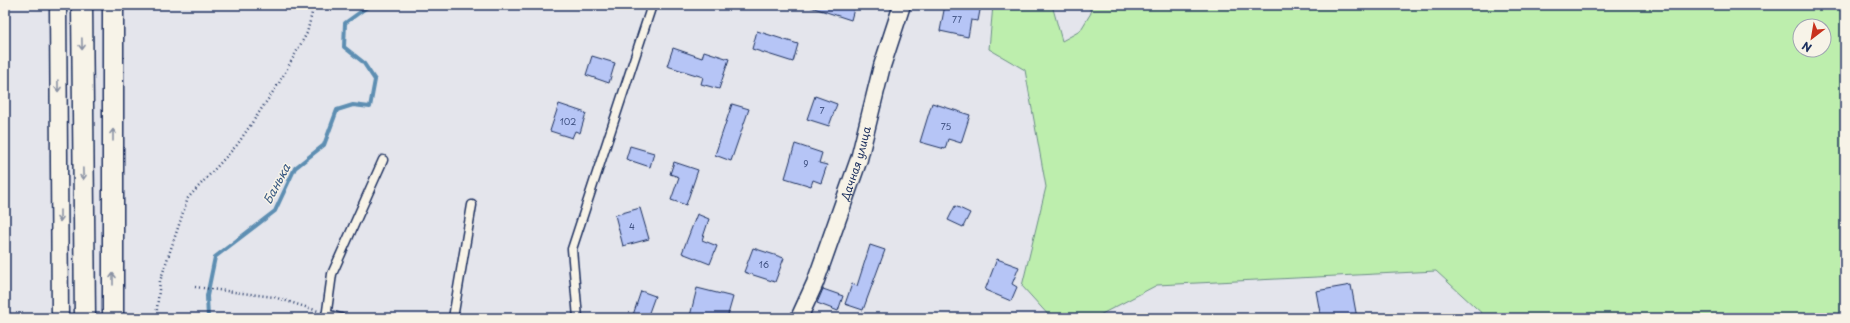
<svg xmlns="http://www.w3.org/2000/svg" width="1850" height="323" viewBox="0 0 1850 323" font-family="'Playpen Sans',sans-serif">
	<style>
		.green { fill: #bdeead; stroke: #6c8e86; fill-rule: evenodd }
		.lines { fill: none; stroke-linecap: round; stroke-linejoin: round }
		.stream { stroke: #5d8eb2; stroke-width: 4 }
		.building { fill: #b6c5f6; stroke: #1b2f5e }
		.service-casing { stroke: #1b2f5e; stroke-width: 11 }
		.minor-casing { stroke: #1b2f5e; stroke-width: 19 }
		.tertiary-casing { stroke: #1b2f5e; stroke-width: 23 }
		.path { stroke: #1b2f5e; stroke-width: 2.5; stroke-dasharray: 1 3; stroke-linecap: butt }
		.service { stroke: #f7f3e8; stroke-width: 8 }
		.minor { stroke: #f7f3e8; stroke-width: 16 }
		.tertiary { stroke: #f7f3e8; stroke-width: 20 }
		.oneway { stroke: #8991a3 }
		.labels { text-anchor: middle; stroke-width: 3; stroke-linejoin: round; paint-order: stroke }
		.number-label { font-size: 9px; fill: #425484 }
		.street-label { font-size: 11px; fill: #1b2f5e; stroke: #f7f3e8 }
		.water-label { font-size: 12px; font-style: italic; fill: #365781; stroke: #f7f3e8 }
	</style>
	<rect width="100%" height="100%" fill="#e4e5ec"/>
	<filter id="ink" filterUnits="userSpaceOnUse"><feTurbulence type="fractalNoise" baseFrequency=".025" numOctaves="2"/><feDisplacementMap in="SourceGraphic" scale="8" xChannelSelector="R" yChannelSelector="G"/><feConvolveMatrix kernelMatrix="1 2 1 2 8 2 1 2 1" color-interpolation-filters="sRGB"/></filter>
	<g filter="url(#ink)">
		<path class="green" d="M993,5H1052L1062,41L1080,31L1091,13L1089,5H1845V318H1487L1436,271L1157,285L1094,318H1051L1022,286L1046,187L1025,70L989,49ZM1800,26H1824V50H1800Z"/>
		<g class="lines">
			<path class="stream" d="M208,318L207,296L215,257L275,211L295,168L324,145L337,110L353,105L370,107L375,80L363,62L344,47L345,23L370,5"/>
		</g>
		<g class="building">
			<path d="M811,5H855L851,20L811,7Z"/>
			<path d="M945,5H981L978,21L971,20L968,37L940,31Z"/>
			<path d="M757,31L798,44L793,62L752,49Z"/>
			<path d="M673,48L702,58L704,51L729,59L719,89L701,84L703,77L667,66Z"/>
			<path d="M592,56L615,63L609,83L586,75Z"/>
			<path d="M815,96L837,104L829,126L807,119Z"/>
			<path d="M932,103L970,115L961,143L948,139L945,149L920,142Z"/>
			<path d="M559,104L586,113L580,133L575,131L572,138L550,131Z"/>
			<path d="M732,104L749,109L731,161L715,155Z"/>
			<path d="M795,144L822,153L819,163L827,165L821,183L813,180L811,186L785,178Z"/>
			<path d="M630,146L654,153L650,167L626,159Z"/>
			<path d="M674,162L698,170L686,205L671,200L679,177L670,174Z"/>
			<path d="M955,206L970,213L963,227L948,220Z"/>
			<path d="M640,208L649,239L623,246L615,215Z"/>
			<path d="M697,214L709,219L702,240L717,246L710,264L682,253Z"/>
			<path d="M870,245L885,250L863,310L845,304L852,284L857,286Z"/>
			<path d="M753,248L784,258L775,282L744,272Z"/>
			<path d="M997,259L1019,267L1012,284L1017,287L1011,301L985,290Z"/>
			<path d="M1351,285L1357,318H1321L1316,291Z"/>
			<path d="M697,288L733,297L727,318H700L690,316Z"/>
			<path d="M823,289L843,296L838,311L817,303Z"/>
			<path d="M641,291L655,296L647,318H632Z"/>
		</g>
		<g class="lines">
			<g class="service-casing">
				<g id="service">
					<path d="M326,314L341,318"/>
					<path d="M326,318L332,274L383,160"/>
					<path d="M453,318L472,205"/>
					<path d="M578,318L572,249L652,5"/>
				</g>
			</g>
			<g class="minor-casing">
				<g id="minor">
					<path d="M58,5L60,318"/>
					<path id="s1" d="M799,318L815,283L859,159L882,66L902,5"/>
				</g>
			</g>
			<g class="tertiary-casing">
				<g id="tertiary">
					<path d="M82,5L85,318"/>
					<path d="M113,5V318"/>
				</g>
			</g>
			<g class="path">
				<path d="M195,287L274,297L318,311"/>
				<path d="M156,318L160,281L188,198L237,145L279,83L307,33L314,5"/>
			</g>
			<use href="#service" class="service"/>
			<use href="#minor" class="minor"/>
			<use href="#tertiary" class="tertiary"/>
		</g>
		<defs><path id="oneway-shaft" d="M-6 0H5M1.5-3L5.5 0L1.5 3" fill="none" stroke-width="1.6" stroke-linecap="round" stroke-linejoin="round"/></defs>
		<g class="oneway">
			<use href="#oneway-shaft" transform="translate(82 44) rotate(89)"/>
			<use href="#oneway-shaft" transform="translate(58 86) rotate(89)"/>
			<use href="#oneway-shaft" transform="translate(113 135) rotate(-90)"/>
			<use href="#oneway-shaft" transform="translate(83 174) rotate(89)"/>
			<use href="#oneway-shaft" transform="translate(60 216) rotate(90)"/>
			<use href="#oneway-shaft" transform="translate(113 279) rotate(-90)"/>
		</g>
	</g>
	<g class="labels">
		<g class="number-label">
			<text x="957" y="23">77</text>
			<text x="822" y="114">7</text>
			<text x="568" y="125">102</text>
			<text x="946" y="130">75</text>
			<text x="806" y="167">9</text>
			<text x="632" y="230">4</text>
			<text x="764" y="268">16</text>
		</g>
		<g class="street-label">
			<text dy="4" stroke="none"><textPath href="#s1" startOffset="165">Дачная улица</textPath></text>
		</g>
		<g class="water-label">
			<text transform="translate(277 184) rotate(-62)" y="4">Банька</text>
		</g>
	</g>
	<rect width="1850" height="323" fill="none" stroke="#f7f3e8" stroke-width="20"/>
	<rect x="10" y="10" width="1830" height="303" fill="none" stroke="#1b2f5e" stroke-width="1.5" filter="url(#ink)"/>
	<g transform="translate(1812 38) rotate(211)"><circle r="19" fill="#f7f3e8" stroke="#9fa5b1"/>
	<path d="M0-3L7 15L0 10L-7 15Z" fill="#c8321e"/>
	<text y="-6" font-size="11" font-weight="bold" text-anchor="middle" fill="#1b2f5e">N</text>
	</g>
</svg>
